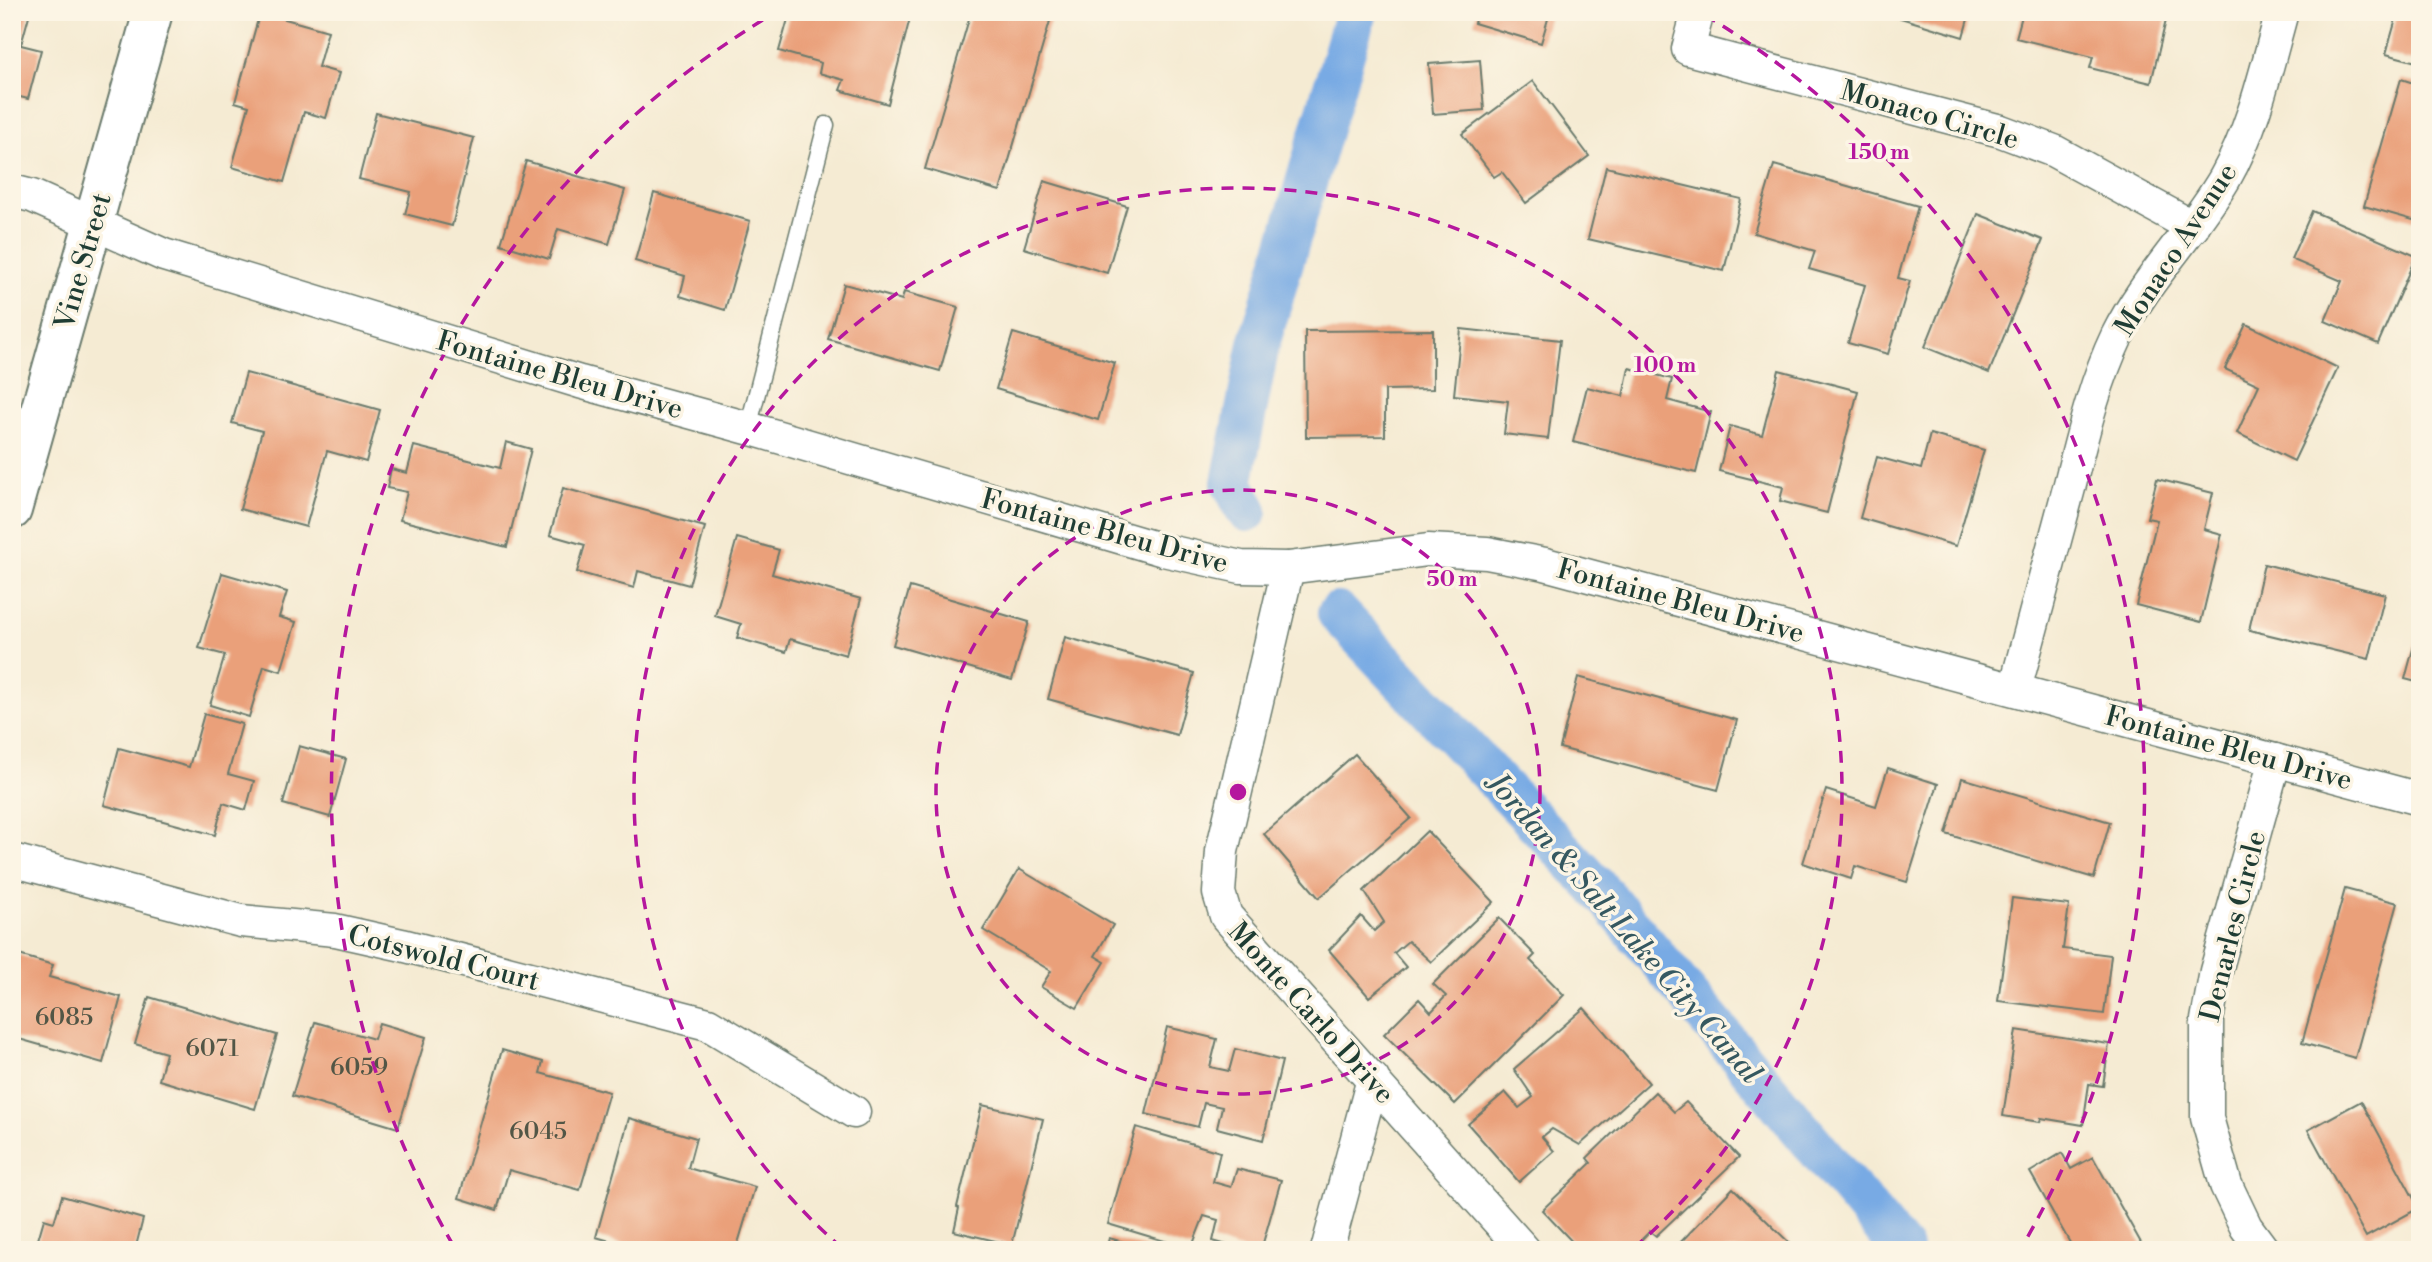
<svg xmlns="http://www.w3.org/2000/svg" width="2432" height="1262" viewBox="0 0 2432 1262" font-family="'Libre Bodoni',serif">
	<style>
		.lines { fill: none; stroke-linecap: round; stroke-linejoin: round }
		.canal { stroke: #78aae4; stroke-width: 42 }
		.building { fill: #eaa07a }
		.lane-casing { stroke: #6a7a6c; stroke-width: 19 }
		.street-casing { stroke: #6a7a6c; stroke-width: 35 }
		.secondary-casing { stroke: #6a7a6c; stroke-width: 42 }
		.lane { stroke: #fff; stroke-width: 16 }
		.street { stroke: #fff; stroke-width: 32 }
		.secondary { stroke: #fff; stroke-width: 38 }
		.ring { fill: none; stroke: #b5179e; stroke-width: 3.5; stroke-dasharray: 12 9 }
		.labels { text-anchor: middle; stroke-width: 7; stroke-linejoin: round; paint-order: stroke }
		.number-label { font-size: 24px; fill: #525646 }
		.street-label { font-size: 28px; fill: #1f3d34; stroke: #fcf5e5 }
		.water-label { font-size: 30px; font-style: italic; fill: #355860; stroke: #fcf5e5 }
		.centre { fill: #b5179e; stroke: #fcf5e5; stroke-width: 3.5 }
		.ring-label { font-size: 21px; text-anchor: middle; font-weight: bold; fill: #b5179e; stroke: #fcf5e5; stroke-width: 7; stroke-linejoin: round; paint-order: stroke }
	</style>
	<rect width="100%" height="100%" fill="#fcf5e5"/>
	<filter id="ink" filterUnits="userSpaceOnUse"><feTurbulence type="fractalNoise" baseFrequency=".0143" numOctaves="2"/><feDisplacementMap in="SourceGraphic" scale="14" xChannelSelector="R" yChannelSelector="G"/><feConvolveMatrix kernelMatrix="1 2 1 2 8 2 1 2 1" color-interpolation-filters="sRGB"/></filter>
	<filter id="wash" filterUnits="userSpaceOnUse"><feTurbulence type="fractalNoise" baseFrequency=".00686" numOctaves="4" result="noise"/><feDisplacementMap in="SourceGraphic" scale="28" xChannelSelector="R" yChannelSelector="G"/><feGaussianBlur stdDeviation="1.57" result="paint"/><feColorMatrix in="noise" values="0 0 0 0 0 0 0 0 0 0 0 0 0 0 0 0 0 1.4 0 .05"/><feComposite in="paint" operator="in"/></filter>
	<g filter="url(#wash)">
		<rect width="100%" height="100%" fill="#f5ebd3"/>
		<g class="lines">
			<g class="canal">
				<path d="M1247,511L1232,483L1259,344L1356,12"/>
				<path d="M1338,613L1606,897L1902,1250"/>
			</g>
		</g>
		<g id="blocks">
			<g class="building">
				<path d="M12,12H30L21,45L41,50L28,99L12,95Z"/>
				<path d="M260,12L328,31L318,67L339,73L326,118L304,112L284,182L232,167L249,106L235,102Z"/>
				<path d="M790,12H891L910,18L888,104L840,90L844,80L819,73L821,63L779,51Z"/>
				<path d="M971,12H1021L1050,21L1000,191L925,169Z"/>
				<path d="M1477,12H1550L1541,43L1474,23Z"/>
				<path d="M1881,12H1970L1963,37Z"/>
				<path d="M2023,12H2168L2151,83L2090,68L2093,57L2016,38Z"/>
				<path d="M2398,12H2420V63L2386,54Z"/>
				<path d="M1480,60L1484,110L1433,114L1429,64Z"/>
				<path d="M2401,79L2420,85V222L2364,206Z"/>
				<path d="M1533,81L1589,156L1526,203L1502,172L1494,177L1462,134Z"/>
				<path d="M376,113L474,138L452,226L405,214L411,192L359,179Z"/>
				<path d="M526,161L625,190L609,244L558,229L549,259L501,244Z"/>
				<path d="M1774,165L1918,206L1898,278L1910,281L1888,354L1848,343L1865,285L1809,269L1815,251L1754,233Z"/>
				<path d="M1606,167L1741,199L1724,271L1588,239Z"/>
				<path d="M1044,181L1127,206L1107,273L1024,248Z"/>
				<path d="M654,193L750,221L725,310L680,296L685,276L635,261Z"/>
				<path d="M2312,211L2416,256L2378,344L2325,321L2342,281L2291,259Z"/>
				<path d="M1978,214L2043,240L1989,373L1925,347Z"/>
				<path d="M844,284L902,300L904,292L958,307L940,371L828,339Z"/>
				<path d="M2246,324L2338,368L2294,461L2237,433L2259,385L2225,369Z"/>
				<path d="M1461,329L1560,340L1548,439L1504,434L1508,401L1454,395Z"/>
				<path d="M1433,330V389L1385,390V436L1306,437L1305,331Z"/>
				<path d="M1013,333L1115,363L1098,420L996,389Z"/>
				<path d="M1629,368L1672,379L1667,400L1711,412L1696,473L1573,442L1587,387L1623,396Z"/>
				<path d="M1779,370L1858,391L1827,513L1780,501L1783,487L1719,471L1730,426L1762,435Z"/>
				<path d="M246,373L380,410L366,462L327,451L306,527L240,509L262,431L232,423Z"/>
				<path d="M1930,434L1984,450L1956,546L1860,518L1877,457L1921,469Z"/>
				<path d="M506,442L531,449L507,547L400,520L407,492L387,488L391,469L407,473L414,446L500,468Z"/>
				<path d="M2157,479L2213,493L2204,529L2222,534L2201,622L2136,605L2157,520L2147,518Z"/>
				<path d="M563,488L705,527L689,585L638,571L634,588L577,572L585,545L550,535Z"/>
				<path d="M737,538L779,550L772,574L861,599L846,655L790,639L786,652L737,638L741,624L715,616Z"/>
				<path d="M2264,564L2385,594L2369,659L2249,630Z"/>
				<path d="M222,573L287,592L279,617L296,622L281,671L264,666L249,717L210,705L225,655L199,648Z"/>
				<path d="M910,587L1029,622L1012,680L893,645Z"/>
				<path d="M2419,627H2420V683L2405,679Z"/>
				<path d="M1065,637L1194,673L1177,735L1048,699Z"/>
				<path d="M1578,677L1737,720L1718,790L1560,748Z"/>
				<path d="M204,714L242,724L228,774L254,781L246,810L223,803L215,835L104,805L119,748L189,767Z"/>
				<path d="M299,746L346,759L330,817L283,804Z"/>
				<path d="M1355,754L1411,818L1319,898L1264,834Z"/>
				<path d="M1888,768L1938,784L1907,882L1855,866L1851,879L1803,863L1826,790L1876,806Z"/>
				<path d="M1962,778L2110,822L2094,878L1946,834Z"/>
				<path d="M1427,831L1494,902L1431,962L1408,941L1394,953L1406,967L1369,997L1329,950L1361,916L1374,931L1384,922L1364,891Z"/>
				<path d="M1019,869L1113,925L1095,956L1105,962L1077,1008L1041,987L1051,971L983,930Z"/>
				<path d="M2345,889L2398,903L2355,1058L2302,1043Z"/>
				<path d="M2012,898L2069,905L2063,949L2111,955L2104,1014L1998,1001Z"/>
				<path d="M1499,918L1535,955L1530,960L1564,995L1455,1104L1384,1034L1419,999L1431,1012L1446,996L1433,984Z"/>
				<path d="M12,953L53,965L49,977L121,997L103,1063L12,1037Z"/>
				<path d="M149,997L277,1035L255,1109L159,1080L166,1053L135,1044Z"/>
				<path d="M1584,1008L1649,1083L1580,1145L1552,1129L1542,1137L1554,1151L1519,1182L1468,1124L1505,1092L1519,1108L1533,1097L1514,1069Z"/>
				<path d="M315,1022L374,1039L379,1023L426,1037L398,1128L292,1096Z"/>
				<path d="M1167,1027L1217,1039L1210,1067L1229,1071L1235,1049L1282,1061L1263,1140L1217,1128L1222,1107L1204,1103L1198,1127L1146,1114Z"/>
				<path d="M2016,1030L2109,1044L2103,1086L2089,1084L2083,1125L2041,1118L2040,1122L2003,1116Z"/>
				<path d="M502,1050L543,1062L540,1073L609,1092L580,1190L509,1170L497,1210L459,1198Z"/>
				<path d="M1655,1092L1674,1112L1686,1102L1739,1157L1656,1236L1650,1231L1631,1250H1580L1542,1210L1591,1163L1587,1158Z"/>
				<path d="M2361,1101L2419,1208L2366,1237L2308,1130Z"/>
				<path d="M982,1105L1043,1119L1012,1245L954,1231L959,1208L957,1207Z"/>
				<path d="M629,1118L696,1138L688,1168L755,1187L736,1250H641L596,1237Z"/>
				<path d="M1136,1127L1220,1152L1213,1182L1231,1187L1237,1169L1281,1180L1261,1250H1244L1213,1241L1218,1220L1204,1216L1191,1249L1108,1224Z"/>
				<path d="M2062,1153L2071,1169L2093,1157L2145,1250H2074L2030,1172Z"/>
				<path d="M1733,1188L1774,1228L1797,1250H1673Z"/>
				<path d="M62,1196L143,1219L135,1250H35L44,1219L54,1222Z"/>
				<path d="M1109,1238L1149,1249V1250H1106Z"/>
				<path d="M832,1245V1250H792V1248Z"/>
			</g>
		</g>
	</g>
	<g filter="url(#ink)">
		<use href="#blocks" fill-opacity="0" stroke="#6a7a6c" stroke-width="2"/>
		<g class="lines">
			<g class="lane-casing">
				<path id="lane" d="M748,428L826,125"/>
			</g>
			<g class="street-casing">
				<g id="street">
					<path d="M1698,12L1688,49L2001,131L2054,151L2193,227"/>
					<path d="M12,191L32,196L164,255L580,382L748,428L1163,550L1241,567L1288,568L1428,550L1487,553L1545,564L2420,799"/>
					<path d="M1288,568L1222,851L1219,893L1226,916L1524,1250"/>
					<path d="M2015,689C2033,622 2051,555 2069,488C2082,437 2094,384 2117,336C2145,279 2193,233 2225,178C2254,127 2266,69 2282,12"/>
					<path d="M12,860L241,921L335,930L402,945L708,1024L854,1112"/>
					<path d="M1327,1250L1373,1079"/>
					<path d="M2263,1250L2246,1227L2226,1185L2207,1118V1020L2216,971L2275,760"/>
				</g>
			</g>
			<g class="secondary-casing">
				<path id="secondary" d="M12,510L153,12"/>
			</g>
			<use href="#lane" class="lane"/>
			<use href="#street" class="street"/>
			<use href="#secondary" class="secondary"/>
		</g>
	</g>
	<g class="ring">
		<circle cx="1238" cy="792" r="302"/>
		<path d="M842 1248A604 604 0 1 1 1634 1248"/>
		<path d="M453 1245A906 906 0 0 1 771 15M1705 15A906 906 0 0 1 2023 1245"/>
	</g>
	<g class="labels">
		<g class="number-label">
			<text x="64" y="1025">6085</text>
			<text x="212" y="1056">6071</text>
			<text x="359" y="1075">6059</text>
			<text x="538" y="1139">6045</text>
		</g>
		<g class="street-label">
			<text transform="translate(1930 114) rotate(16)" y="10">Monaco Circle</text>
			<text transform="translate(2175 249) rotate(-57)" y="10">Monaco Avenue</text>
			<text transform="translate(82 261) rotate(-74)" y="10">Vine Street</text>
			<text transform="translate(560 374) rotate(16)" y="10">Fontaine Bleu Drive</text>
			<text transform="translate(1105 530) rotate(15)" y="10">Fontaine Bleu Drive</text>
			<text transform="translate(1681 600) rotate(15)" y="10">Fontaine Bleu Drive</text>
			<text transform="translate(2229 747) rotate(15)" y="10">Fontaine Bleu Drive</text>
			<text transform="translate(2232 926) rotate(-76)" y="10">Denarles Circle</text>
			<text transform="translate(444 957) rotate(14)" y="10">Cotswold Court</text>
			<text transform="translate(1312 1012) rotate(48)" y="10">Monte Carlo Drive</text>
		</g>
		<g class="water-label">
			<text transform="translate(1625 928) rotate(49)" y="10">Jordan &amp; Salt Lake City Canal</text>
		</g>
	</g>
	<circle cx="1238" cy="792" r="10" class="centre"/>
	<g class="ring-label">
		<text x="1879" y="159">150 m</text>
		<text x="1665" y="372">100 m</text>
		<text x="1452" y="586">50 m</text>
	</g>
	<rect width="2432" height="1262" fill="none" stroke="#fcf5e5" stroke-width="42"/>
</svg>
